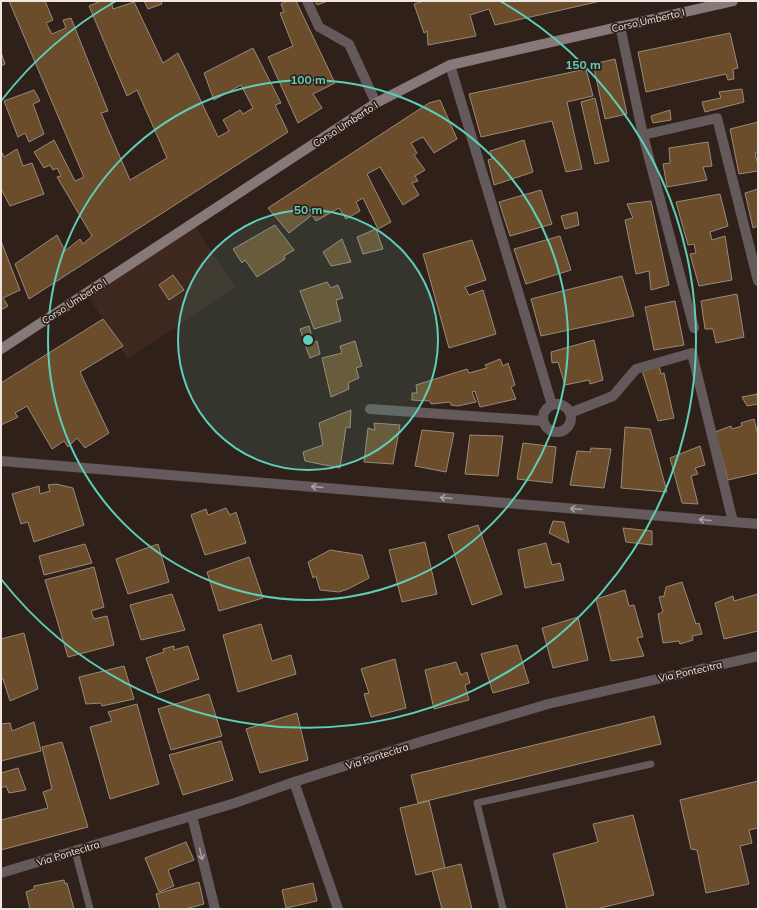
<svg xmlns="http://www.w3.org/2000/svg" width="759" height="910" viewBox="0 0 759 910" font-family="Mulish,sans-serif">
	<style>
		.built { fill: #3e281f }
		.building { fill: #6b4d2b; stroke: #988a7b }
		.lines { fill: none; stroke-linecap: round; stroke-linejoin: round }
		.lane { stroke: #645a5b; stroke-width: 7 }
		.street { stroke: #645a5b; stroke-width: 10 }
		.secondary { stroke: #877879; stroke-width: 10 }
		.oneway { stroke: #aaa09e }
		.ring { fill: none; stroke: #5cceba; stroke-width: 2 }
		.labels { text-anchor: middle; stroke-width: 3.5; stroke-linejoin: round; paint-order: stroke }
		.street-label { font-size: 10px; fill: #f1e5e1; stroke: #30201a }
		.centre { fill: #5cceba; stroke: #30201a; stroke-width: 2 }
		.ring-label { font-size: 12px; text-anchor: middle; font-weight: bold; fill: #5cceba; stroke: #30201a; stroke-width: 3.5; stroke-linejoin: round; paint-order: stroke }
	</style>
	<rect width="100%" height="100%" fill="#30201a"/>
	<path class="built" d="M195,226L235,288L127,359L89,297Z"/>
	<g class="building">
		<path d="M9,1H45L53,20L46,23L52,34L66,28L63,20L71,18L108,111L101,113L130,180L167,158L137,90L127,96L89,6L101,1H111L113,9L134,2L163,63L178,53L218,137L229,131L223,120L240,110L243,114L253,108L241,85L214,100L204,73L253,48L281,103L275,105L288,132L29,299L15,264L57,235L65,251L80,239L83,244L92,236L57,177L61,176L57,168L53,170L50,165L44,168L34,152L54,140L75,181L84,177Z"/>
		<path d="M144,1H161L162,4L148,9Z"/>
		<path d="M287,1H296L335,83L313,94L322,108L298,123L268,57L293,46L280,13L284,12L281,4Z"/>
		<path d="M315,1H328L317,5Z"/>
		<path d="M424,1H601L495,25L489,9L470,15L476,36L428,45L427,31L424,33L414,4Z"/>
		<path d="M730,33L738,68L733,69L734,79L728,80L726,74L646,92L638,52Z"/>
		<path d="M1,52L5,64L1,66Z"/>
		<path d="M615,59L627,114L605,119L593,64Z"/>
		<path d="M586,69L593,96L567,102L582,169L566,172L552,121L481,137L469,94Z"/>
		<path d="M742,89L744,102L705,112L702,102L721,98L719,92Z"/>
		<path d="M34,90L40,101L33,104L44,134L29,142L25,133L18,137L4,101Z"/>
		<path d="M595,98L609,161L595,164L581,102Z"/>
		<path d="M440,100L457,139L434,153L423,137L411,143L417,153L414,155L425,170L415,176L418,181L412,183L419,195L403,205L380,167L367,174L391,222L378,229L363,198L356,202L360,211L346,219L339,208L316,221L312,215L289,233L268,208L429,103Z"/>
		<path d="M670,110L671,120L653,123L651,116Z"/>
		<path d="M758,122V153H755L758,165V171L739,174L730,129Z"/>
		<path d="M524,140L533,172L494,185L488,160L492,159L490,151Z"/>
		<path d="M708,142L712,166L703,167L707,180L667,187L663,164L670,163L669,148Z"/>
		<path d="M17,149L23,166L32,163L44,194L10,206L1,189V151L4,157Z"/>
		<path d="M758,189V226L753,228L745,193Z"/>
		<path d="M541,190L552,224L510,236L499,202Z"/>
		<path d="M720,194L728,226L710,232L712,240L725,236L732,280L699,286L690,254L696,253L694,244L688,245L676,202Z"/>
		<path d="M651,201L669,285L651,290L649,271L636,274L625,220L633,218L627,204Z"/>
		<path d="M577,212L579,225L565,229L561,216Z"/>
		<path d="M275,225L294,250L284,256L285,259L257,277L245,260L242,263L233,249Z"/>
		<path d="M376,229L383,249L363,254L357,237Z"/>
		<path d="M560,236L571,270L526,284L514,249Z"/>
		<path d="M342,239L351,262L331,266L323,252Z"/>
		<path d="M472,240L486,280L465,287L469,295L483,290L496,334L449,348L423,254Z"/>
		<path d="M1,241L20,290L3,298L8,306L1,310Z"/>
		<path d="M173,275L184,290L169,300L159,285Z"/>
		<path d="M622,276L634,316L541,336L531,299Z"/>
		<path d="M327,282L331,288L338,285L343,298L336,300L341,321L314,329L300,291Z"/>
		<path d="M737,294L744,337L716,343L713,329H705L701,301Z"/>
		<path d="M675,301L684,345L654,350L645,307Z"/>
		<path d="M103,319L123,346L80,372L109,433L85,448L77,438L68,447L64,441L52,449L27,406L15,413L18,417L1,425V383Z"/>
		<path d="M309,326L313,340L305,344L300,329Z"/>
		<path d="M594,340L603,380L590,384L589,380L565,385L558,362L552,363L551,352Z"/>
		<path d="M317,341L320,354L310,358L305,345Z"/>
		<path d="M355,341L362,366L356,368L359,378L348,383L349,389L331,397L322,358L342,353L340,346Z"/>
		<path d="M500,359L503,366L508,363L515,385L511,387L516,399L480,407L475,391L472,392L476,402L458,406L451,405L450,402L431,404L430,401L412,400V393H417L416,385L467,369L469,373L487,368L485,365Z"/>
		<path d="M659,366L661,374L664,373L674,418L658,421L642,370Z"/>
		<path d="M757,394L758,404L747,406L742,397Z"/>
		<path d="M351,410L350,428L346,427L340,468L305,461L303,452L323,445L319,423Z"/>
		<path d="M754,419L758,435V473L728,480L715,432L731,426L732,429L742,426L741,423Z"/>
		<path d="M374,423L400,425L393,464L364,462L368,428L375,430Z"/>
		<path d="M625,427L650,429L667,492L621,488Z"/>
		<path d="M422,430L454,433L446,472L415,466Z"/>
		<path d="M470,435L503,436L498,476L465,474Z"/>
		<path d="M523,443L556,447L552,483L517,479Z"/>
		<path d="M700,446L705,465L695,468L698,474L691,476L698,504L682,503L670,458Z"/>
		<path d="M591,448L611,449L604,488L570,485L577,451L590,452Z"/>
		<path d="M56,484L73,488L84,525L34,542L28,522L21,524L12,494L39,486L40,494L50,491L48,485Z"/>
		<path d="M226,508L230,515L236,512L246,543L205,555L191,515L206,509L208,515Z"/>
		<path d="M553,521L564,522L569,543L549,533Z"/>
		<path d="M478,525L502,594L472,605L448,535Z"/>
		<path d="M623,528L652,531V545L626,542Z"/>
		<path d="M425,542L437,594L402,602L389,550Z"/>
		<path d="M546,543L552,565L560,563L564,580L525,588L518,550Z"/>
		<path d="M85,544L92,563L44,575L39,556Z"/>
		<path d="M158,544L169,582L128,594L116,559Z"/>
		<path d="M330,550L362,555L369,578L348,589L339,592L320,590L316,576L313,578L308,562Z"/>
		<path d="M249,557L263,598L219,611L207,572Z"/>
		<path d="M94,567L104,607L91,611L94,619L107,616L114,645L68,657L45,580Z"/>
		<path d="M682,582L696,624L699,623L702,634L692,636L693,640L680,644L679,641L663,643L658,614L663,612L659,597L664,596L666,587Z"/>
		<path d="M625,590L629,606L634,605L643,637L637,638L644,656L611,661L596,599Z"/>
		<path d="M172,594L185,630L141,640L130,605Z"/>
		<path d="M758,594V631L724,639L715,603L733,596L734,601Z"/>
		<path d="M578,617L588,660L553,668L542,628Z"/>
		<path d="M261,624L272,661L291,655L296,674L238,692L223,635Z"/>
		<path d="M24,633L38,689L10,701L3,679H1V639Z"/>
		<path d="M517,645L529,683L493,693L481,654Z"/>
		<path d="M174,646V650L188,646L199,679L158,693L146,658L164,652L163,649Z"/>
		<path d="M395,659L406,708L371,717L364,694L369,693L361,669Z"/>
		<path d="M456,662L461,675L467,672L470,683L465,685L469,700L434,709L425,670Z"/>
		<path d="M124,666L134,699L102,706L101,703L86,704L79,677Z"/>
		<path d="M209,694L222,736L171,750L158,709Z"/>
		<path d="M137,704L159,784L110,799L90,727L112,721L108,712Z"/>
		<path d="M297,713L308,760L260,773L246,729Z"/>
		<path d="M654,716L661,744L418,803L411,775Z"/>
		<path d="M34,722L41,751L1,761V724L10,723L12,731Z"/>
		<path d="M221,741L233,780L183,795L169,755Z"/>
		<path d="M62,742L88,827L1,850V820L48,808L43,792L52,789L42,747Z"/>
		<path d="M18,768L26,790L9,793L6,786L1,788V773Z"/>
		<path d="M758,781V828L749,830L752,843L740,846L749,884L706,893L697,850L691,849L680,800Z"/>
		<path d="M429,801L445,868L416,875L400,808Z"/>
		<path d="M633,815L654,895L596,909H567L553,854L598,842L593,824Z"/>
		<path d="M186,842L194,860L168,870L174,886L159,892L145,858Z"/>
		<path d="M461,864L472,909H442L432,871Z"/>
		<path d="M64,880L65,884L67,883L74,909H30L26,892L34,889V886Z"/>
		<path d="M199,882L204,904L185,909H160L156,894Z"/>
		<path d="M313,883L317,901L286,908L282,890Z"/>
	</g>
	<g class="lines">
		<g class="lane">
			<path d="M75,851L90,909"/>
			<path d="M503,909L477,803L651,764"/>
		</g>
		<g class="street">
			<path d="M307,1L319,27L349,44L376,103"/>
			<path d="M620,26L643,135L694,328"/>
			<path d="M450,65L552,405"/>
			<path d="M643,135L717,118L758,281"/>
			<circle cx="557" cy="418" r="14"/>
			<path d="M370,409L543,421"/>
			<path d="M570,413L613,396L636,369L692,353L733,522"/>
			<path d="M1,461L758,524"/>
			<path d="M294,782L338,909"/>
			<path d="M192,816L215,909"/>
			<path d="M1,873L235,803L294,782L423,741L548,704L758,656"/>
		</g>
		<path class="secondary" d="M1,349L376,103L450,65L733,1"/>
	</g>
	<defs><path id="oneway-shaft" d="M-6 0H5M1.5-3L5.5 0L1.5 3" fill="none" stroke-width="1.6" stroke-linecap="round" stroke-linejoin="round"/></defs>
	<g class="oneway">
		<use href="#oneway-shaft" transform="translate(317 487) rotate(-175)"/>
		<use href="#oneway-shaft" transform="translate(446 498) rotate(-175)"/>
		<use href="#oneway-shaft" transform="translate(576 509) rotate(-175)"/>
		<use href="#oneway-shaft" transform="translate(705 520) rotate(-175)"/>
		<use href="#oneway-shaft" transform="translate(201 854) rotate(76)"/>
	</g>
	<circle cx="308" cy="340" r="130" fill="#5cceba" fill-opacity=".12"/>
	<g class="ring">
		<circle cx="308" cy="340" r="130"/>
		<circle cx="308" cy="340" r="260"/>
		<path d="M1 101A389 389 0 0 1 116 1M500 1A389 389 0 1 1 1 579"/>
	</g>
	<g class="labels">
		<g class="street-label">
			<text transform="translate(648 20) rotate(-13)" y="4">Corso Umberto I</text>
			<text transform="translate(345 124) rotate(-33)" y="4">Corso Umberto I</text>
			<text transform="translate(74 301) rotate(-33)" y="4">Corso Umberto I</text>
			<text transform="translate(690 671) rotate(-13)" y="4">Via Pontecitra</text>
			<text transform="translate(377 756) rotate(-18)" y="4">Via Pontecitra</text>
			<text transform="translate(68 853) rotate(-17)" y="4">Via Pontecitra</text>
		</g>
	</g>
	<circle cx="308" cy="340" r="6" class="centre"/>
	<g class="ring-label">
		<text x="583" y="69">150 m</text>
		<text x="308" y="84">100 m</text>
		<text x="308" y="214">50 m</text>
	</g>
	<rect width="759" height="910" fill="none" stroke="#f1e5e1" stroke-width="4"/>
</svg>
